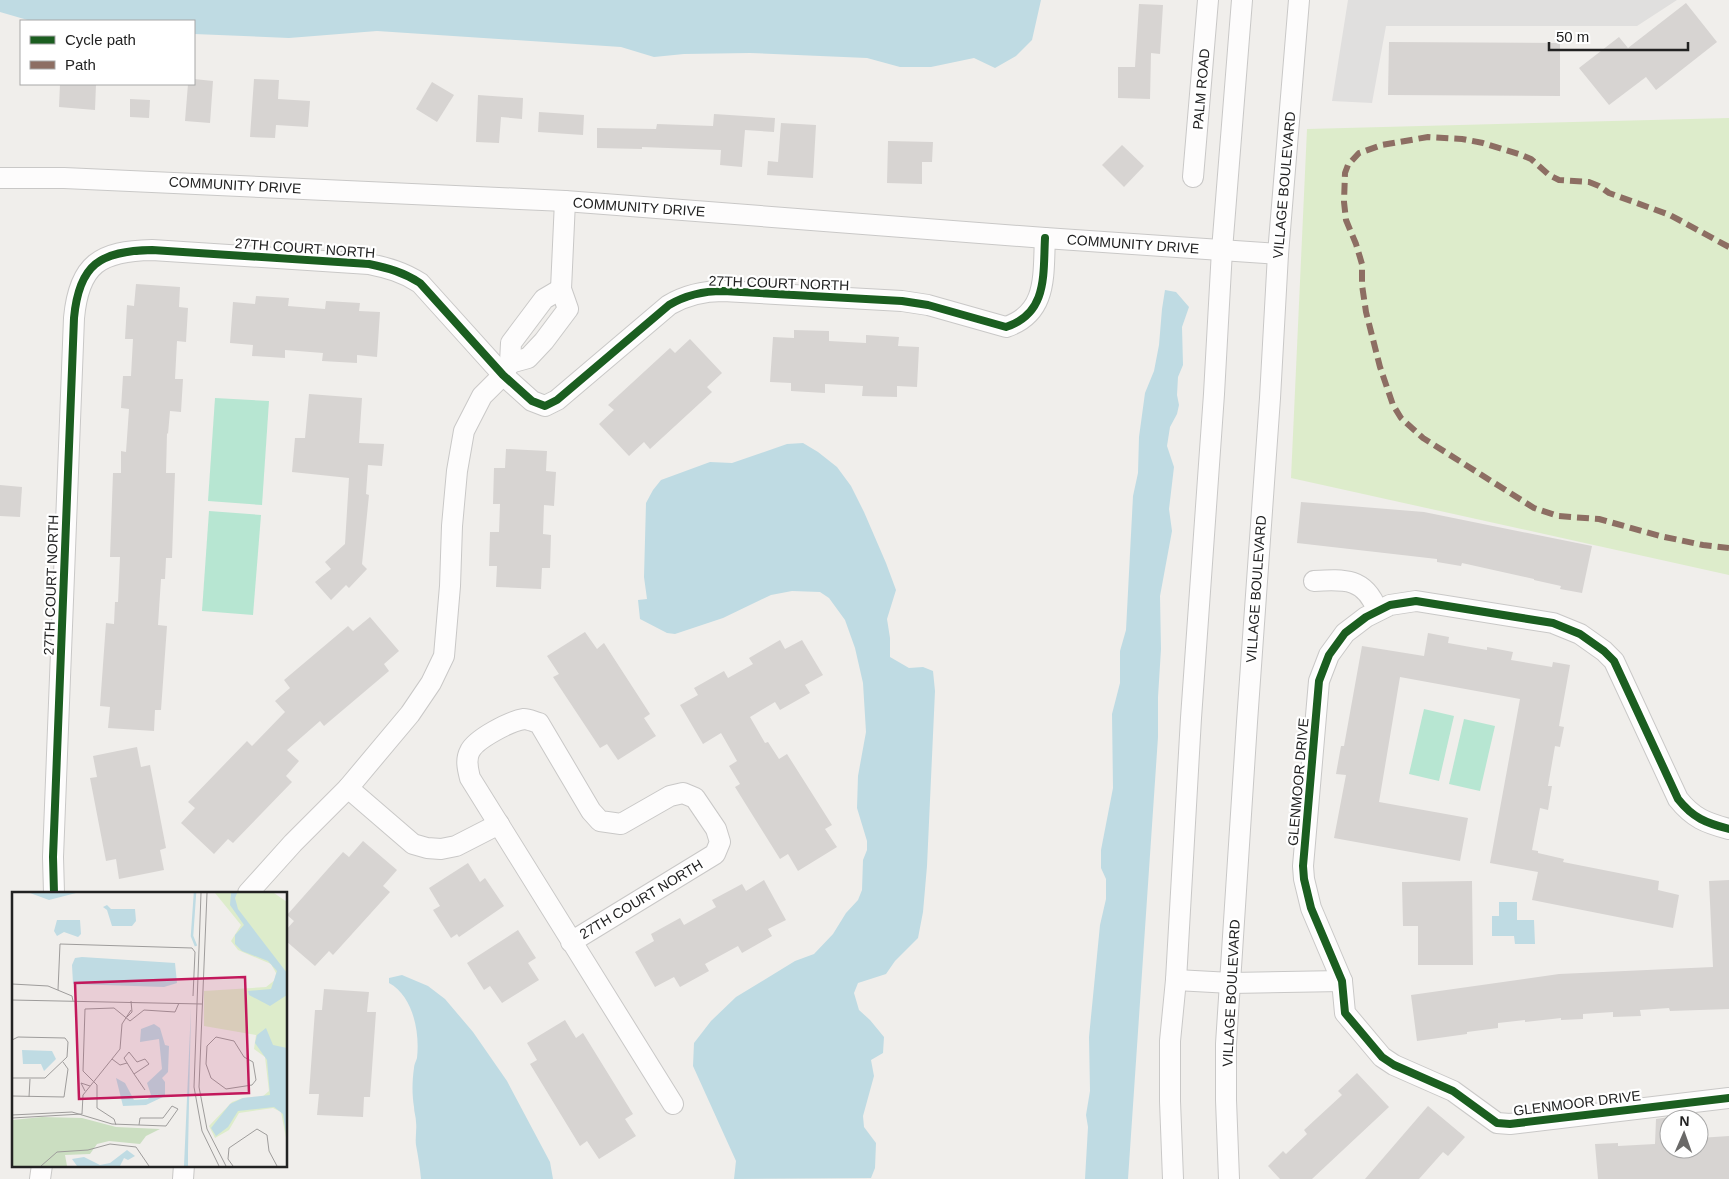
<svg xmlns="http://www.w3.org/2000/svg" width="1729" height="1179" viewBox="0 0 1729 1179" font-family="Arial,sans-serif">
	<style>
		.grass { fill: #ddeccb }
		.pitch { fill: #b7e6d2 }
		.parking { fill: #e0dfde }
		.water { fill: #bfdbe3 }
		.building { fill: #d7d4d2 }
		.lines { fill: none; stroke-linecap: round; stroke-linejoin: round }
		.minor-casing { stroke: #c9c8c7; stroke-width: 22 }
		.minor { stroke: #fdfcfc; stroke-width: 20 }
		.quiet { stroke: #8d6e63; stroke-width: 6; stroke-dasharray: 12 6; stroke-linecap: butt }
		.cycleway-casing { stroke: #fff; stroke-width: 11 }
		.cycleway { stroke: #1b5e20; stroke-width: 8 }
		.labels { text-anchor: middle; stroke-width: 4.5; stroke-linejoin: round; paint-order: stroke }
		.street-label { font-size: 14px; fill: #222; stroke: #fff }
		.inset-river { fill: none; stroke: #bfdbe3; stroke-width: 2.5 }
		.inset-road { fill: none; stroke: #9e9c9b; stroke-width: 1 }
		.view { fill: #c2185b; fill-opacity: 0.15; stroke: #c2185b; stroke-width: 2.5 }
		.inset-edge { fill: none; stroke: #222; stroke-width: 2.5 }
	</style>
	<rect width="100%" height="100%" fill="#f0eeeb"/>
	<path class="grass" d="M1729,118V575L1291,478L1307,129Z"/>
	<g class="pitch">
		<path d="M215,398L269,401L262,505L208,501Z"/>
		<path d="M209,511L261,515L253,615L202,611Z"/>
		<path d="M1424,709L1454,716L1439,781L1409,774Z"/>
		<path d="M1464,719L1495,726L1480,791L1449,784Z"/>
	</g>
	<path class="parking" d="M1348,0H1677L1637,26H1386L1372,103L1332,101Z"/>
	<g class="water">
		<path d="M0,0H1041L1032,40L1016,56L995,68L974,58L931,67H900L867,58L750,53L684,54L654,57L621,47L377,31L289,38L194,34V21H31L0,12Z"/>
		<path d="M1165,290L1176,292L1189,307L1182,327L1183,365L1178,377L1177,395L1179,405L1177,414L1170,427L1167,446L1174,467L1169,509L1172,531L1160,596L1161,649L1158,697V737L1128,1179H1085L1088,1127L1086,1115L1090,1091L1089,1037L1100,925L1106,899V879L1101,868V850L1113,788L1112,714L1120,683V651L1126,630L1133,496L1138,473L1139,437L1145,393L1154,371L1159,345L1162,309Z"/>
		<path d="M803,443L818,452L837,467L851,486L864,512L886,563L896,590L887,619L890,638V657L909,668L923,667L933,671L935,691L927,866L923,912L918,938L895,961L886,974L858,983L854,993L859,1010L870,1020L884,1037L883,1053L871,1060L874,1076L863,1116L864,1127L876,1143L875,1168L871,1178L734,1179L736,1161L693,1066L694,1043L711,1021L736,997L795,961L814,954L833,934L846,913L858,900L862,890L863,860L867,850V841L857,808L858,776L866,732L863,683L855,648L845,620L829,598L820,592L792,591L771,595L723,618L675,634L667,633L640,619L638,600L647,599L644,577L646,503L653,490L661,480L710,462L732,463L787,444Z"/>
		<path d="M1499,902H1517V920H1534L1535,944H1515L1514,936H1492V916H1499Z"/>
		<path d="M402,975L428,986L445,999L473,1032L507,1081L550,1162L553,1179H421C420,1167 418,1156 416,1145C415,1137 417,1130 416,1122C416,1117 414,1112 414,1107C412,1095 412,1081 414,1068C414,1065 416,1061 417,1058C420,1032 413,996 389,983V978Z"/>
	</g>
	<g class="building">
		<path d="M1686,3L1717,42L1656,90L1646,77L1609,105L1579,68L1619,37L1628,48Z"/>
		<path d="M1139,4L1163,5L1160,54L1151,53L1150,99L1118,98V67H1135Z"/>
		<path d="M1389,42L1560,43V96L1388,95Z"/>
		<path d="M194,79L213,81L210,123L185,121L188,84H194Z"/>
		<path d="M254,79L279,80L278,99L310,101L308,127L276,125L275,138L250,137Z"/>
		<path d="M432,82L454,95L437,122L416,109Z"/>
		<path d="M60,84H96L95,110L59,107Z"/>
		<path d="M478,95L523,98L522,119L501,117L499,143L476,142Z"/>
		<path d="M130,99L150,100L149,118L130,117Z"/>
		<path d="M539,112L584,115L583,135L538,132Z"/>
		<path d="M714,114L775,118L774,132L745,130L742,167L720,165L721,150L642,147V149L597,148V128L656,129L657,124L713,126Z"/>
		<path d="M781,123L816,125L813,178L767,175L768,161L778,162Z"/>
		<path d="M888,141L933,142L932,162H922V184L887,183Z"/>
		<path d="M1122,145L1144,166L1124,187L1102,165Z"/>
		<path d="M136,284L180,287L179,307L188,308L186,342L177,341L175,379H183L181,412L170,411L168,434L167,433L166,473H175L172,558H166L165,579H161L158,625L167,626L161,710H155L154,731L108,728L110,707L100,706L106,623L114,624L115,602H118L120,557H110L113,473H121V451L126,452L129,409L121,408L123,376H131L133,339H125L127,305L134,306Z"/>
		<path d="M256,296L289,298L288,306L325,309L326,301L360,303L359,311L380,312L377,357L357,355V363L322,361L323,353L285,350V358L252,356L253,345L230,343L233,302L255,304Z"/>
		<path d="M794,330L829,331V341L866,343V335L899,337L898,346L919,347L917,387L897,386V397L862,396L863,386L825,384V393L791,391V383L770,382L773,337L794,338Z"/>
		<path d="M690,339L722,373L707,387L712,392L650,449L644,442L629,456L599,424L614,410L608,405L670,348L675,353Z"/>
		<path d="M309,394L362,398L359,443L384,444L382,466L368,465L366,494L369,495L362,564L367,569L349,588L346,585L331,600L315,582L331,569L325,562L345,544L349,478L292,472L295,438H305Z"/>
		<path d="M506,449L547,451L546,471L556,472L554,506L544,505L543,534L551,535L550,568H542L541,589L496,587L497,566H489L490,532H499L500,504H493L494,468H505Z"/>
		<path d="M0,485L22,487L20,517L0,516Z"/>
		<path d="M1301,502L1424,512L1592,546L1582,593L1560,589L1561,586L1534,580V579L1462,563L1461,566L1437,562V559L1297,543Z"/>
		<path d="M370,617L399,651L384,664L389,671L324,726L320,721L287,750L299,761L286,776L292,782L233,843L228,839L214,854L181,823L195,808L188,802L247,741L252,746L285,712L275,701L290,688L284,680L348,626L353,631Z"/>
		<path d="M585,632L597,649L604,643L650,714L644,718L656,736L618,760L607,744L600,748L553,677L559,674L547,656Z"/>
		<path d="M1428,633L1449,637L1448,643L1487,650V647L1513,652L1511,660L1552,667L1553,662L1570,665L1559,726L1564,727L1560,747L1555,746L1548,786H1552L1548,810L1540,808L1532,850L1538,851V853L1564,859L1563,862L1659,881L1658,890L1679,895L1673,928L1532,900L1538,872L1490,863L1520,699L1400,677L1379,802L1468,818L1460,861L1334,838L1346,775L1336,774L1341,746H1344L1362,646L1424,656Z"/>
		<path d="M780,640L785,649L802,640L823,675L805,685L810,693L780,710L775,702L750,717L765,743L768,742L779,759L787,754L832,825L825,829L837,847L798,871L788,854L780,859L735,787L740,784L729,766L737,761L721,733L703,744L680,705L698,695L694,688L724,671L728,678L753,664L749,658Z"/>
		<path d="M137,747L141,767L150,765L166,848L160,850L164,870L119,879L116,859L106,861L90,778L97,777L93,756Z"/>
		<path d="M363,841L397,870L383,886L390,892L333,955L329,951L315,966L286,941V930L294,921L287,915L343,852L349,857Z"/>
		<path d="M468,863L480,882L485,878L504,906L459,937L457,934L451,938L433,910L440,906L429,888Z"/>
		<path d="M764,880L786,920L768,929L772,936L742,953L738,946L705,964L709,971L680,987L674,977L655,987L635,952L654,941L651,934L680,918L684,925L716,907L712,900L742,884L746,891Z"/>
		<path d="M1729,880V1009L1670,1011L1669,1008L1640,1010L1641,1016L1613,1017V1012L1583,1014V1019L1561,1020V1018L1525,1022V1020L1498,1023V1028L1467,1032V1034L1417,1041L1411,995L1559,974L1713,967L1709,881Z"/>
		<path d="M1472,881L1473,965H1418V926H1403L1402,882Z"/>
		<path d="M518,930L536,958L528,963L539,980L502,1003L490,986L484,990L467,963Z"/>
		<path d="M324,989L369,992L367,1012H376L370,1097H364L363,1117L317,1115L319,1094H309L315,1010H322Z"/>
		<path d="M565,1020L576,1038L583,1033L633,1114L625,1119L636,1136L599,1159L587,1141L580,1146L530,1064L537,1060L527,1043Z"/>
		<path d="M1357,1073L1389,1107L1312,1179H1280L1268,1166L1283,1151L1286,1154L1307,1134L1304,1130L1342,1095L1338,1091Z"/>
		<path d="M1428,1106L1465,1137L1448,1156L1443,1152L1419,1179H1365Z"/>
		<path d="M1669,1117V1149H1699V1138L1729,1136V1179H1598L1595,1144L1618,1143V1146L1655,1144L1656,1119Z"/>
	</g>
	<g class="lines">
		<g class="minor-casing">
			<g id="minor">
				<path d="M1193,177L1208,0"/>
				<path d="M0,178H64L565,201L1045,238L1278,254"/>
				<path d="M510,363L528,358L544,341L568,309L561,289L565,201"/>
				<path d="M1314,581C1345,579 1365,578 1377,610"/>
				<path d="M348,788L413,844L427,848L441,849L456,846L499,824"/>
				<path d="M1729,829C1706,823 1693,818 1678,799L1614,661L1604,651L1580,634L1553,623L1416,601L1390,605L1366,617L1345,633L1329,655L1319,681L1303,866L1304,879L1311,908L1342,981L1345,1013L1382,1057L1394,1065L1453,1091L1497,1123L1510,1124L1729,1098"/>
				<path d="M54,893L53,857L74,318C79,264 100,251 152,250L369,264C388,268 403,272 420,283L503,375L532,401L545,406L557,400L669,305C686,295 702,291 723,291L902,301L928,305L1006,327C1048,313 1043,275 1045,238"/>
				<path d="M248,893L293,843L348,788L410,714L431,683L444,656L450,586L452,526L457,471L464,431L482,396L503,375L510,363L511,343L544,299L561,289"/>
				<path d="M571,942L715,854L720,842L716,829L695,798L683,793L670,796L621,824L600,821L591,811L539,723C534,722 529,719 524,719C510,721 476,739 470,751C465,760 468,770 470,778L673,1104"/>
				<path d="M1176,980L1231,983L1342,981"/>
				<path d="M40,1179L42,1165"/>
				<path d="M183,1179L184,1165"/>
				<path d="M1173,1179L1170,1101V1041L1176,980L1191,718L1214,394L1222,250L1242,0"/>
				<path d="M1229,1179L1226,1100V1044L1247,722L1270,398L1278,254L1299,0"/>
			</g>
		</g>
		<use href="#minor" class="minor"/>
		<path class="quiet" d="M1729,247L1670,215L1609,193L1599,186L1589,182L1559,180L1549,175L1531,159L1519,154L1483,143L1462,139L1428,137L1382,145L1359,153L1348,165L1345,173L1344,202L1346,220L1356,244L1362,264V285L1366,312L1380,367L1393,405L1401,418L1423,438L1534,508L1558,516L1599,519L1660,536L1703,545L1729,548"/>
		<g class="cycleway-casing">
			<g id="cycleway">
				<path d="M1729,829C1706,823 1693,818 1678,799L1614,661L1604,651L1580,634L1553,623L1416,601L1390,605L1366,617L1345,633L1329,655L1319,681L1303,866L1304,879L1311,908L1342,981L1345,1013L1382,1057L1394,1065L1453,1091L1497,1123L1510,1124L1729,1098"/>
				<path d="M54,893L53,857L74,318C79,264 100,251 152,250L369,264C388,268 403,272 420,283L503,375L532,401L545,406L557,400L669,305C686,295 702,291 723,291L902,301L928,305L1006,327C1048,313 1043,275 1045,238"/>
			</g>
		</g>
		<use href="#cycleway" class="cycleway"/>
	</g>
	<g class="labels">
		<g class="street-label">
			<text transform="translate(1201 89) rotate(-85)" y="5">PALM ROAD</text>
			<text transform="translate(235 185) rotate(3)" y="5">COMMUNITY DRIVE</text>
			<text transform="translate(1284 185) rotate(-85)" y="5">VILLAGE BOULEVARD</text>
			<text transform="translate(639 207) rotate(4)" y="5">COMMUNITY DRIVE</text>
			<text transform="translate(1133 244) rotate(4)" y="5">COMMUNITY DRIVE</text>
			<text transform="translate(305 248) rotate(4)" y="5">27TH COURT NORTH</text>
			<text transform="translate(779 283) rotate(2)" y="5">27TH COURT NORTH</text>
			<text transform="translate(51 585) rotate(-88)" y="5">27TH COURT NORTH</text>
			<text transform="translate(1256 589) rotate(-86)" y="5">VILLAGE BOULEVARD</text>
			<text transform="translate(1298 782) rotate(-85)" y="5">GLENMOOR DRIVE</text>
			<text transform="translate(641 899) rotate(-31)" y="5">27TH COURT NORTH</text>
			<text transform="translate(1231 993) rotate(-87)" y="5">VILLAGE BOULEVARD</text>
			<text transform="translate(1577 1103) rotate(-7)" y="5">GLENMOOR DRIVE</text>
		</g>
	</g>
	<g transform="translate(12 892)">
		<rect width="275" height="275" fill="#f0eeeb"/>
		<path d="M203,1H262L275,10V251L269,220L261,216L227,221L217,238L203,246L197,234L220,210L231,206L250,205L257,199L253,165L242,157L244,143L192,134V99L254,95L263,88L264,81L259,72L226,58L219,49L229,33Z" fill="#ddeccb"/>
		<path d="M30,225L70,226L104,235L148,237L134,244L128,252L97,249L85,252L78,262L53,263L55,274H0V228Z" fill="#cbdec1"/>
		<path d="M18,1H64L37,8ZM219,1H225L223,6L226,17L275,81V103L258,114L237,103L236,99L259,97L265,79L256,69L230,59L223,52V43L232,33L218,13ZM95,13L99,17H123L124,29L120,34H100L95,18L91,15ZM45,28H68L69,42L66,45L52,40L45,44L42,39ZM70,65L163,71L165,91L152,95L61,92L60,73L63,66ZM179,116L176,260V274H172ZM142,132L148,136L153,153L157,154L156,180L150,186L153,190V204L134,213L111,214L104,186L113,191L122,208L136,207L139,203L135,191L150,177L147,147L128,150L129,137ZM254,136L261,153L275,156V248L271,222L262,215L226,219L216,235L204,244L199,236L218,212L231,206L258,203L255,168L243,151L245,143ZM10,158L40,159L44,167L32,179L29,172H11ZM115,258L123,264L116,268L112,266L108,274H65L60,267L72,265L88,273L98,271Z" fill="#bfdbe3"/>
		<path class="inset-river" d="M183,1L180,44L184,54"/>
		<path class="inset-road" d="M189,1L182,195L190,239L207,274M195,1L187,195L195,237L214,274M0,92L36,94L60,104L61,109M46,98L48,52L180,56L183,60L181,104M0,108L190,112M115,125L120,120L119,109M204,145L222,149L232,165L241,170L244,188L240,193L214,197L199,186L194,172L195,154ZM0,148L6,145L53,146L56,150L55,165L33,186H0M100,167L108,173L115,171M122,182L137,172L133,167L125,170L117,160L112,166L122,182L133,198M85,193L71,179L73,117L102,116L118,129L132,118L163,120L167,111M85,193V216L102,227L104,233M73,199L69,191L78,194M0,204L52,205L56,177L51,170M17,205L18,187M70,222L71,203L108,157L110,132L119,118M0,223L60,220L100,232L154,234L166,217L160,214L151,226H128L127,233M0,226L70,222M29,274L45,260L76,258L98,252L124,255L137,274M221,274L216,267L217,256L245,237L255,243L257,259L265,274"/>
		<path class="view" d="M233,85L237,201L67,207L63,91Z"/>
		<rect width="275" height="275" class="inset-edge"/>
	</g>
	<rect x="20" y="20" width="175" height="65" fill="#ffffff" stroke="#a7a7a7"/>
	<rect x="30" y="36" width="25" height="8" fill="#1b5e20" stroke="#a7a7a7"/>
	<text x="65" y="45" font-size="15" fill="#222222">Cycle path</text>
	<rect x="30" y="61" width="25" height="8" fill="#8d6e63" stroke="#a7a7a7"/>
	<text x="65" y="70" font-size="15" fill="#222222">Path</text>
	<g transform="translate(1684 1134) rotate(2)"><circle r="24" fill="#ffffff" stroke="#a7a7a7"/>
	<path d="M0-4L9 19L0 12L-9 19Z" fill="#6a6968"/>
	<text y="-8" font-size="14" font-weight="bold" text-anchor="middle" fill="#222222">N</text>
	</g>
	<path d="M1549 42v8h139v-8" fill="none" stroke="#222222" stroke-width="2.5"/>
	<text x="1556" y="42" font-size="15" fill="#222222" stroke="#ffffff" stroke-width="4" paint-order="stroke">50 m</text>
</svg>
